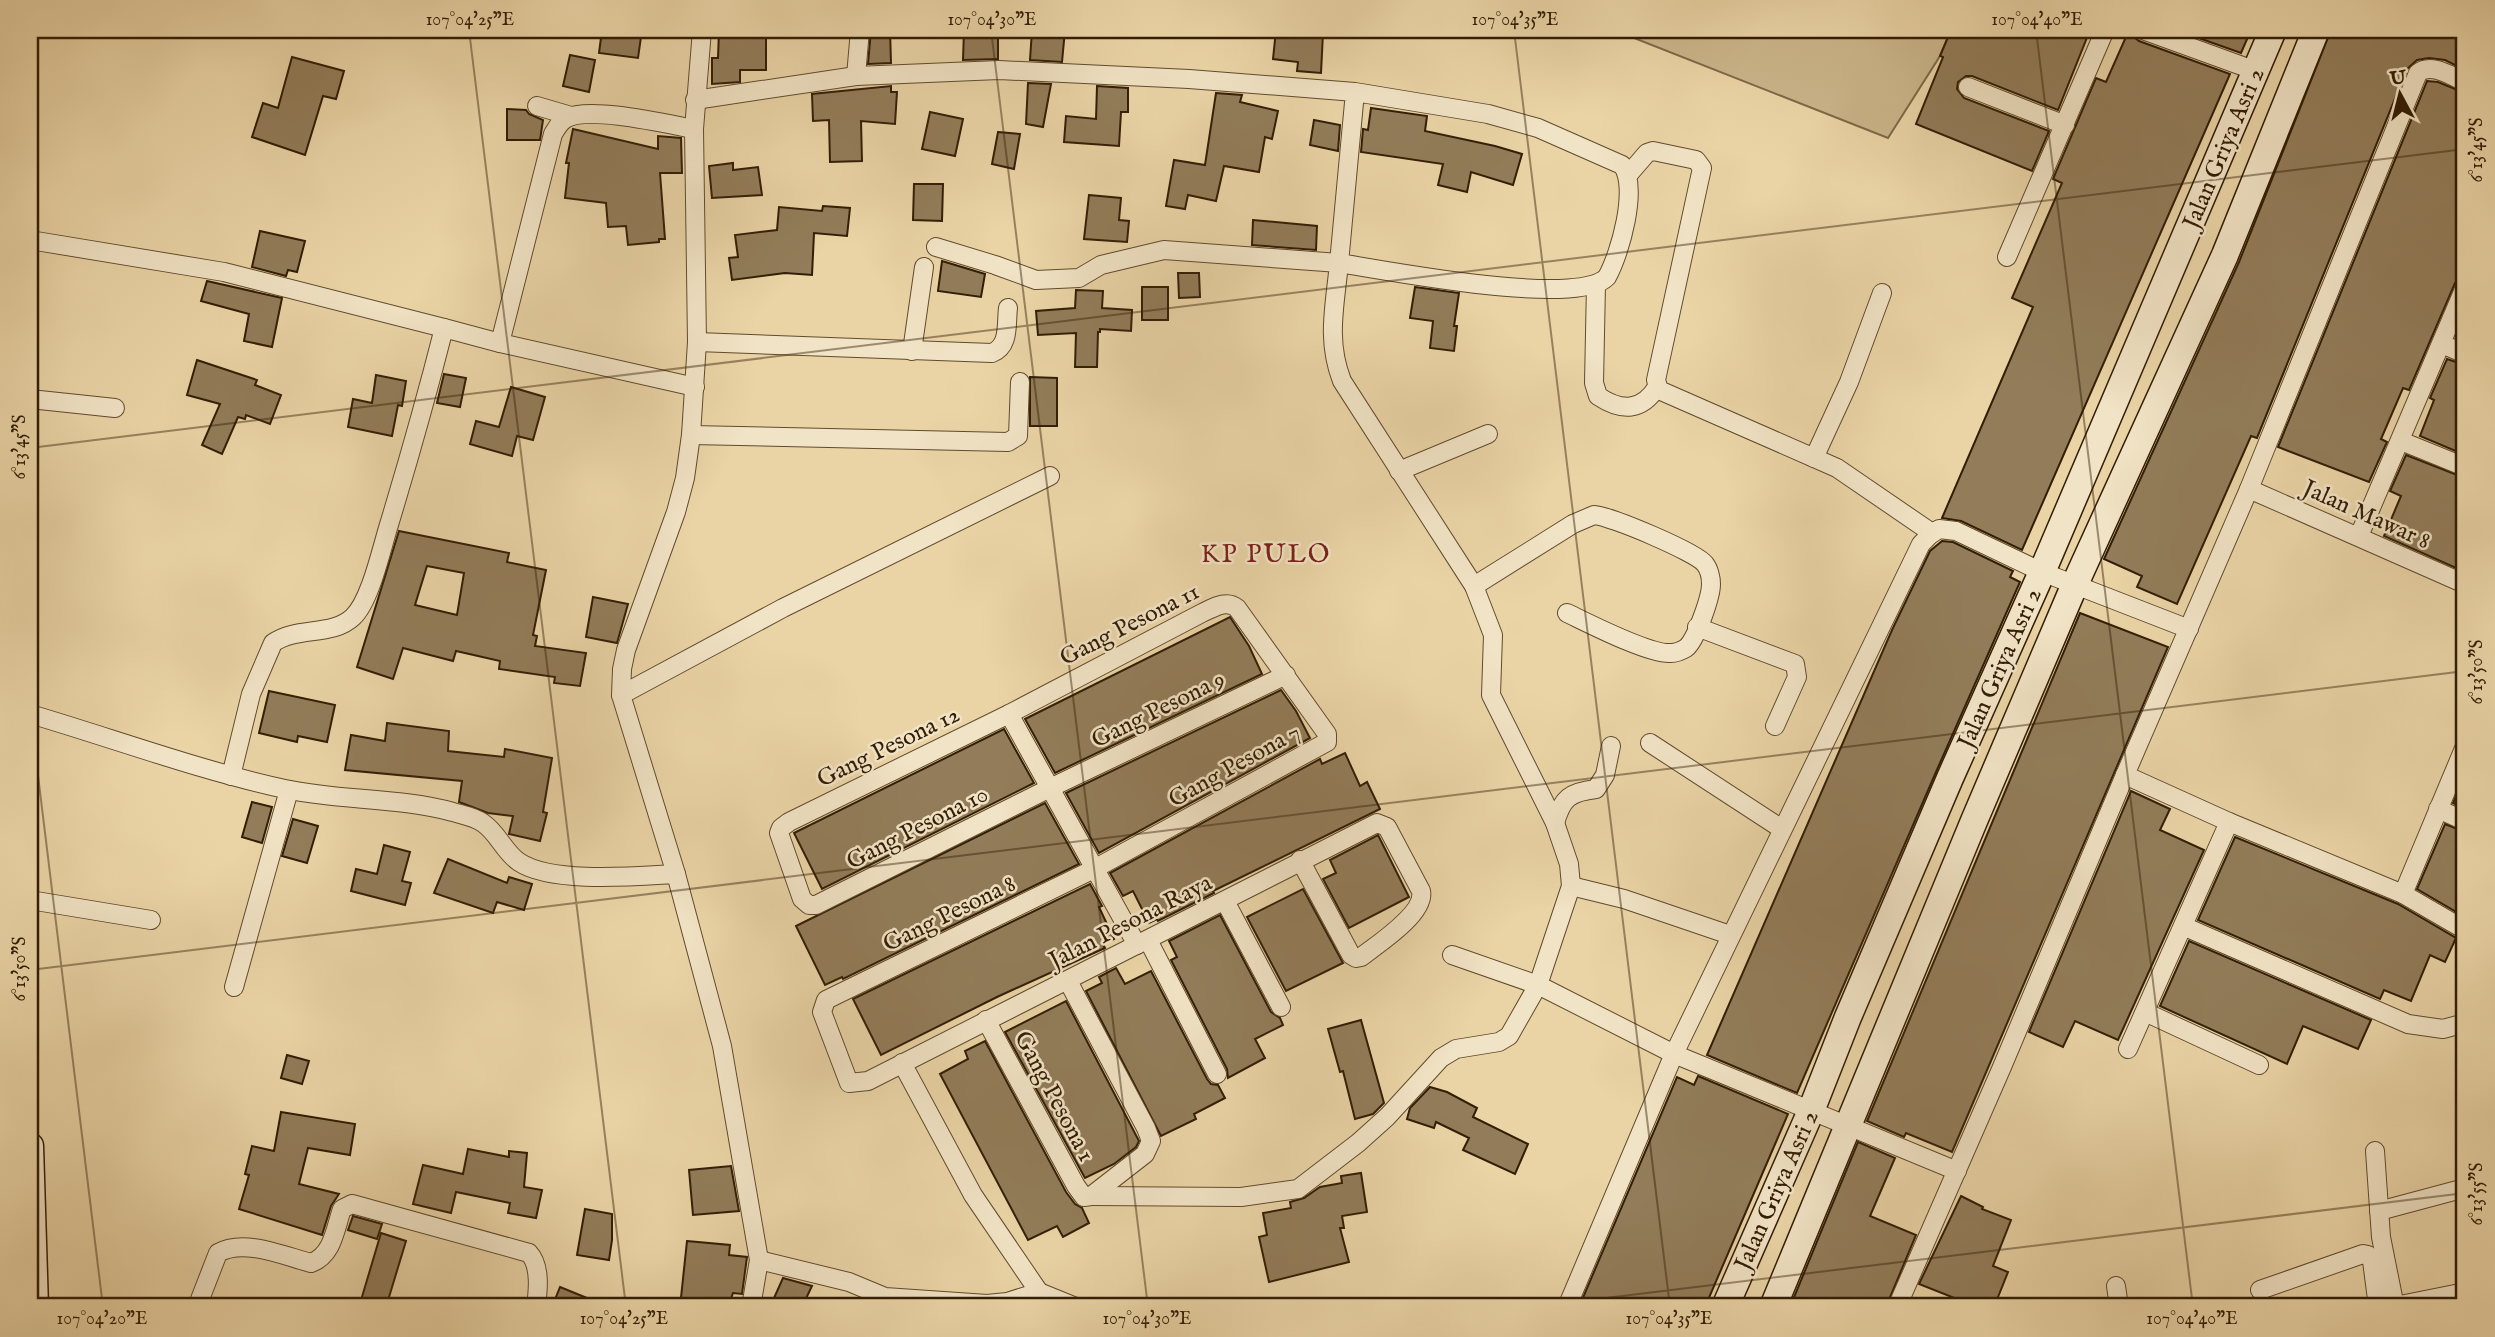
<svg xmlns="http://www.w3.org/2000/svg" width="2495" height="1337" viewBox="0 0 2495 1337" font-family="'IM FELL English',serif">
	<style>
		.green { fill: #cbb58b; stroke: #7e6948; stroke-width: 2 }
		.building { fill: #927c59; stroke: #321d05; stroke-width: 2; fill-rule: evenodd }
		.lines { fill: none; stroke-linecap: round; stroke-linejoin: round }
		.street-casing { stroke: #604b2d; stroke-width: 20 }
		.secondary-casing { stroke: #321d05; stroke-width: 29 }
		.street { stroke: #f1e3c5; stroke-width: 18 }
		.secondary { stroke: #f1e3c5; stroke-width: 26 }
		.ticks { fill: none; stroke: #321d05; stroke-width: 2; stroke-opacity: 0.45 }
		.labels { text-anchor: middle; stroke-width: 5; stroke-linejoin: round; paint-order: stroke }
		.street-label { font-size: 24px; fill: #321d05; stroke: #f1e3c5 }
		.neighbourhood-label { font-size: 26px; letter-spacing: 2px; fill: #7a1f14; stroke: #f1e3c5 }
		.neatline { fill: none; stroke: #321d05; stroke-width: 2.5 }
		.ticks-label { font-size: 18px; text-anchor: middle; fill: #321d05 }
	</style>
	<rect width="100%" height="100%" fill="#ead4a6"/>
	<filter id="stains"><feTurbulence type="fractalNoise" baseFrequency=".00286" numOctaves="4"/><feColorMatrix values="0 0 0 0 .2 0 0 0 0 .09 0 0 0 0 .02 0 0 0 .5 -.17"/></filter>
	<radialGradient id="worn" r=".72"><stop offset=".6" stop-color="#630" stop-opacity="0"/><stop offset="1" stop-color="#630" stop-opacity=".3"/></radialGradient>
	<path class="green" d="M1551,30H1951L1940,56L1888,138L1624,34H1560Z"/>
	<g class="building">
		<path d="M602,30H642L638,58L599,53Z"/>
		<path d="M719,30H766V70H740V82L712,84V58H718Z"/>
		<path d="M871,30H890L891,63L868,64Z"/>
		<path d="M964,30H998V59L963,60Z"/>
		<path d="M1032,30H1065L1062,62L1030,60Z"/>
		<path d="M1276,30L1323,33L1321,73L1297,71L1298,62L1273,59Z"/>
		<path d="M1951,30H2090L2058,110L1972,76H1966L1958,82L1957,89L1964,98L2049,131L2032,171L1916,124L1943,57L1940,56Z"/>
		<path d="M2129,30H2132L2134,37L2139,41L2230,74L2022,550L1961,521L1942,518L2033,307L2012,298L2062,183L2053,179L2096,78L2106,82Z"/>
		<path d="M2176,30H2251L2241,53Z"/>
		<path d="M2331,30H2465V70L2445,60L2429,58L2417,60L2407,69L2257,438L2251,436L2177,604L2137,587L2142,576L2104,559L2239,262Z"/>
		<path d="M570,55L595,60L589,92L563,86Z"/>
		<path d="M292,57L344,71L336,99L323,96L305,155L252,137L263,103L278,108Z"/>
		<path d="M2427,81L2438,82L2465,93V276L2459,278L2455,283L2409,390L2403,388L2381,439L2387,442L2369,482L2278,447Z"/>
		<path d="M1028,83L1051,84L1043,127L1026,124Z"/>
		<path d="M891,86V92H897L895,124L861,121L862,161L830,162L829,120L813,121L812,94Z"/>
		<path d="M1097,86L1128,88V112H1121L1119,146L1064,142L1066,116L1096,119Z"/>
		<path d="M1216,93L1242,95L1240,102L1278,111L1272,139L1265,137L1259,172L1224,166L1216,201L1188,195L1185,209L1166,206L1174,160L1205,165Z"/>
		<path d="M1371,108L1427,116L1425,131L1495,146L1522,154L1513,185L1471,172L1467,192L1438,185L1443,164L1361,152L1363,129L1368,130Z"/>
		<path d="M507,109L526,110L529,114L543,120L540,140H507Z"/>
		<path d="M930,112L963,119L955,156L922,149Z"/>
		<path d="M1314,120L1340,125L1338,151L1310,145Z"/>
		<path d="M573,129L658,149V136L681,138L682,173H660L665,239H659V242L628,245L626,226L608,227L606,203L565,198L569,163H566Z"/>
		<path d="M998,132L1020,134L1014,169L992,164Z"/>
		<path d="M733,163V170L758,167L762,195L712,198L709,166Z"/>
		<path d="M914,184H943L942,221L913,220Z"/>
		<path d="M1089,195L1121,198L1119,220L1129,221L1127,242L1084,239Z"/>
		<path d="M823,206L850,208L847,236L814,233L812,275L785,273L732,280L729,258L738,257L735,235L777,230L779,207L822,211Z"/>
		<path d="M1253,220L1317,226L1316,250L1252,245Z"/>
		<path d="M260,231L305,241L297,272L288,270L286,276L252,267Z"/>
		<path d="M942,261L985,274L981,297L938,291Z"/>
		<path d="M1178,273H1199L1200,297L1179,298Z"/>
		<path d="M207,281L282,298L272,347L244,341L249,314L201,301Z"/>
		<rect x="1142" y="287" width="26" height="33"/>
		<path d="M1415,287L1459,293L1454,326H1457L1454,351L1430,348L1433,321L1410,318Z"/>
		<path d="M1076,290L1103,291L1102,308L1132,310L1131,331L1100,329V332H1098L1097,367H1075L1076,333L1038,335L1036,311L1075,308Z"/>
		<path d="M2447,359L2465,365V455L2420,436L2434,400L2430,398Z"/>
		<path d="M197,360L257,380L255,385L281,395L270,424L246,415L245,419L238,417L222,454L202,445L220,404L187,395Z"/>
		<path d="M444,374L466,378L460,407L437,403Z"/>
		<path d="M376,375L406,381L402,406L398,405L392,436L348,427L353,399L372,403Z"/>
		<path d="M1030,377L1057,378V426H1030Z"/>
		<path d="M511,387L545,397L533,440L517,436L512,456L470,444L476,421L499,427Z"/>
		<path d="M2406,455L2465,478V572L2384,536L2401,496L2390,491Z"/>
		<path d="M399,531L509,553L507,562L546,570L533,635L537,636L535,646L586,653L580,686L554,683L555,677L499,669L500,661L456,651L453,661L403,648L393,679L357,667ZM427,566L464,573L457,615L415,605Z"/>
		<path d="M1942,541L1953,542L2013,571L2010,577L2020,582L1936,772L1797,1093L1707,1055L1892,630L1930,551Z"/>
		<path d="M593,597L628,604L617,643L586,637Z"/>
		<path d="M2080,613L2168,647L1952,1152L1906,1133L1904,1137L1867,1121Z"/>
		<path d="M1230,617L1249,646L1262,674L1055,773L1025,719Z"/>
		<path d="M1281,690L1296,711L1310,738L1099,853L1066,793Z"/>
		<path d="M269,691L335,705L327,742L298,736L297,742L259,733Z"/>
		<path d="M387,723L449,731L448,751L504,757L505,749L552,758L543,812L547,813L540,841L509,834L513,816L488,813L459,802L462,781L345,770L351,735L385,741Z"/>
		<path d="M1004,729L1034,783L822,889L794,833Z"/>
		<path d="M1345,753L1360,786L1367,782L1380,809L1213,891L1214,893L1158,921L1157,919L1149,923L1133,891L1123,896L1110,873L1320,759L1322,764Z"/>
		<path d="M2465,775V809L2453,803Z"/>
		<path d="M2131,791L2170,809L2160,830L2204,850L2118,1040L2075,1021L2063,1047L2029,1032Z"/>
		<path d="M252,802L272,807L262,843L242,837Z"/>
		<path d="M1045,803L1079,864L843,979L842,977L825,985L796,926Z"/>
		<path d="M293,819L318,826L307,863L282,856Z"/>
		<path d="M2445,824L2465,832V917L2417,889Z"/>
		<path d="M1378,835L1409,897L1349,928L1323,879L1336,873L1330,860Z"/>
		<path d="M2235,837L2398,904L2456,938L2445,962L2430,955L2411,1001L2384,990L2380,999L2198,920Z"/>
		<path d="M384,845L410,852L402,881L411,883L405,905L351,891L356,869L377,874Z"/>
		<path d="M448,859L507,883L509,877L532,884L524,910L497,902L493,913L434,893Z"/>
		<path d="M1090,884L1102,906L1099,907L1114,939L1103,944L1105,948L997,997L881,1055L853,999Z"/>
		<path d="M1303,889L1343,963L1286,991L1247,917Z"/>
		<path d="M1220,915L1271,1012L1280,1018L1283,1025L1255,1039L1265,1058L1228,1078L1227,1069L1171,960L1177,957L1169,941Z"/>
		<path d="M2189,941L2371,1020L2358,1049L2303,1026L2287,1064L2160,1006Z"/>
		<path d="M1116,968L1125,984L1151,971L1207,1079L1211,1084L1218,1085L1225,1098L1194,1114L1196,1119L1161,1136L1086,991L1102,983L1099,977Z"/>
		<path d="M1066,1001L1139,1141L1136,1147L1114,1164L1085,1178L1005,1032Z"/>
		<path d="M1361,1020L1384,1103L1373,1114L1355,1119L1343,1071L1340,1072L1328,1029Z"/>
		<path d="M985,1041L1066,1192L1075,1204L1082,1208L1089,1223L1063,1237L1057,1226L1028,1240L940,1074L968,1059L965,1051Z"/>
		<path d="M287,1055L309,1061L302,1084L281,1078Z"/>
		<path d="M1698,1076L1788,1114L1705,1307H1579L1677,1077L1694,1085Z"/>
		<path d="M1430,1087L1447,1092L1477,1108L1473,1117L1528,1144L1515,1174L1463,1150L1469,1138L1436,1122L1434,1128L1407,1119L1410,1108Z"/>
		<path d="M281,1112L355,1124L350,1155L308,1148L299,1184L339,1194L331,1206L322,1235L239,1209L249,1175L245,1174L252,1146L274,1151Z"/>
		<path d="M1858,1142L1895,1158L1870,1216L1916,1235L1886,1307H1790Z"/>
		<path d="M468,1149L509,1157V1151L527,1153L524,1187L542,1190L536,1218L508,1213L510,1203L456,1192L451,1213L413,1204L423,1165L463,1174Z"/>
		<path d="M731,1166L739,1211L693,1215L689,1170Z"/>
		<path d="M1361,1173L1367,1212L1342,1216L1344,1228H1340L1349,1262L1269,1282L1259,1237L1267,1235L1263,1213L1291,1208L1290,1202L1304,1198L1320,1187L1342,1183L1341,1176Z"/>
		<path d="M1961,1196L1983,1207L1982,1209L2011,1220L1993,1266L2008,1272L1994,1307H1977L1919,1284Z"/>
		<path d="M585,1209L612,1214V1240L609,1260L577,1255Z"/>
		<path d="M353,1216L382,1224L377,1239L348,1230Z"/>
		<path d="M381,1233L406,1241L386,1307H359Z"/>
		<path d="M687,1241L730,1245L729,1255L747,1257L742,1294L733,1293L728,1307H680Z"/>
		<path d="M783,1278L812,1286L802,1307H770Z"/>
		<path d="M560,1287L609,1307H552Z"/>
	</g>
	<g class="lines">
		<g class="street-casing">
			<g id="street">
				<path d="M702,30L694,129L697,342L691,435L685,478L676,512L626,650L622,669L621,695L676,874L722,1046L759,1260L751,1307"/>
				<path d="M2143,30L2256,71"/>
				<path d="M856,76L860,30"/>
				<path d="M1968,87L2065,125"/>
				<path d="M695,100L856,76L999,70L1189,79L1355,92L1488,114L1538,128L1622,165C1639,187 1620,254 1607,277C1578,308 1385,270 1339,263L1355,92"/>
				<path d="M537,106L571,116"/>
				<path d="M1628,175L1647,153L1653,151L1696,160L1702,168L1656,380L1659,390L1837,468L1932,533"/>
				<path d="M30,240L224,272L444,328"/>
				<path d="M936,247L995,265L1036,280L1079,278L1101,265L1164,250L1339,263C1335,306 1326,340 1342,381L1474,586L1493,635L1491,695L1555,823L1569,864L1571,886L1538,985L1509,1036L1499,1042L1456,1049L1441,1058L1387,1117L1358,1143L1298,1189L1241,1197L1091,1196"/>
				<path d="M2007,257L2105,30"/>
				<path d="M1596,284L1594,383L1598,396C1622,412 1642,411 1657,387"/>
				<path d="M697,342L992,353C1010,346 1006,324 1008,308"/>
				<path d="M500,343L695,387"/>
				<path d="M2442,344L2465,354"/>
				<path d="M912,351L924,267"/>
				<path d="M30,399L115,408"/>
				<path d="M691,435L1008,442L1018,436L1020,382"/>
				<path d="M2401,441L2465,467"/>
				<path d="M1814,458L1849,382L1882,293"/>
				<path d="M1399,471L1488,434"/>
				<path d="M2249,489L2465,584"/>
				<path d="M2359,536L2465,287"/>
				<path d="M1474,586L1573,524L1594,515C1610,516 1696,552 1705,564C1709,569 1711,578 1711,584C1711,597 1696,640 1686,648C1681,651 1676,653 1671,653C1650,655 1588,623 1567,613"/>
				<path d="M1697,627L1795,664L1797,677L1775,726"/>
				<path d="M1286,675L1050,788L816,905H809L802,899L779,833L781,828L789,822L1009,714L1202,613C1213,608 1226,599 1237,608L1327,734V742L1094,869L826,1000L822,1012L849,1083L868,1081L1377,823L1387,827L1421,891C1426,913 1378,944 1361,957L1356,958L1351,955L1300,860"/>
				<path d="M621,695L783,608L1050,476"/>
				<path d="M30,714C115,739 198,770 285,789C340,801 398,797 453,812C463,815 475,817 483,823C498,833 504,852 519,862C552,884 637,876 676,874"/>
				<path d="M1009,714L1137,945"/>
				<path d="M1650,743L1782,829"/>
				<path d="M2125,775L2229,822L2403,894L2465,930"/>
				<path d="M231,776L251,694L273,643C297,626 332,637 353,617C370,601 381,551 388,528C408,462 427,395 444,328L500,343L553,134C557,128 560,121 567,118C590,106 667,124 694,129"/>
				<path d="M2438,809L2465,821"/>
				<path d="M1555,823C1562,798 1570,792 1596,789L1605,775L1611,746"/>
				<path d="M1571,886L1624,899L1730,935"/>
				<path d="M2403,894L2465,746"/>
				<path d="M30,900L151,920"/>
				<path d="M1225,901L1281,1007"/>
				<path d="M2183,926L2408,1024L2443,1029L2465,1023"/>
				<path d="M1148,940L1217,1074"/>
				<path d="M1452,955L1538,985L1674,1054L1957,1171"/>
				<path d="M234,987L289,790"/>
				<path d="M2145,1012L2259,1065"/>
				<path d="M986,1020L1076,1186L1084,1197L1091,1196L1145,1154L1151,1141L1146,1128L1068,981"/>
				<path d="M2128,1049L2229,822"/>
				<path d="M902,1063L973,1195L1039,1292"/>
				<path d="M2375,1151L2381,1237L2395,1307"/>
				<path d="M2379,1211L2465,1188"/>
				<path d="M759,1260L849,1282L885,1297L987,1304L1007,1302L1039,1292L1076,1307"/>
				<path d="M2116,1286L2119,1307"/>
				<path d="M2260,1290L2363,1254L2368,1255L2372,1261L2378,1307"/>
				<path d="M2395,1306L2465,1292"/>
				<path d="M197,1307L218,1253C244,1238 284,1256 311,1263C333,1255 335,1229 342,1209L352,1204L529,1253C541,1266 538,1291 536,1307"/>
				<path d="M1567,1307L1674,1054L1921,544L1930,535L1939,529L1956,531L2042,572L2189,629"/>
				<path d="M1897,1307L2002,1067L2125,775L2249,489L2418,73C2431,62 2451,76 2465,82"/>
			</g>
		</g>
		<g class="secondary-casing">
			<g id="secondary">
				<path d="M30,1146L35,1307"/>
				<path d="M1725,1307L1811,1111L1848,1017L1950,778L2042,572L2273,30"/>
				<path d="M1773,1307L1974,821L2075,584L2225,255L2316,30"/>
			</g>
		</g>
		<use href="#street" class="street"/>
		<use href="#secondary" class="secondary"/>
	</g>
	<path class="ticks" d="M469,30L626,1307M991,30L1148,1307M1514,30L1670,1307M2036,30L2193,1307M30,448L2465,149M30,710L103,1307M30,970L2465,671M1532,1307L2465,1193"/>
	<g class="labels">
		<g class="street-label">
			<text transform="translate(2223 148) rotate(-67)" y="8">Jalan Griya Asri 2</text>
			<text transform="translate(2367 514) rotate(24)" y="8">Jalan Mawar 8</text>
			<text transform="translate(1129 624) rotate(-27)" y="8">Gang Pesona 11</text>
			<text transform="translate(1999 668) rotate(-66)" y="8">Jalan Griya Asri 2</text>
			<text transform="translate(1158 709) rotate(-26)" y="8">Gang Pesona 9</text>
			<text transform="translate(888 746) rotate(-26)" y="8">Gang Pesona 12</text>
			<text transform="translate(1234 765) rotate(-29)" y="8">Gang Pesona 7</text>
			<text transform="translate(917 827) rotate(-27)" y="8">Gang Pesona 10</text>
			<text transform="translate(949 913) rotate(-26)" y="8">Gang Pesona 8</text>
			<text transform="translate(1130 921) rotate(-27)" y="8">Jalan Pesona Raya</text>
			<text transform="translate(1055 1096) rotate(62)" y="8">Gang Pesona 1</text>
			<text transform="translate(1776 1190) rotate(-66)" y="8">Jalan Griya Asri 2</text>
		</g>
		<g class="neighbourhood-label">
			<text x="1266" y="562">KP PULO</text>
		</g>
	</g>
	<rect width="2495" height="1337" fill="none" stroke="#ead4a6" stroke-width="77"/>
	<g transform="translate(2400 94) rotate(353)" stroke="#f1e3c5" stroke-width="5" paint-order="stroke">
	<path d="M0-5L12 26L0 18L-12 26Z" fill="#321d05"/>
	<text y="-10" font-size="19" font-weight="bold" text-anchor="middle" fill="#321d05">U</text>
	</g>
	<rect x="38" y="38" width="2418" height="1260" class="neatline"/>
	<g class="ticks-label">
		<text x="470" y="25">107°04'25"E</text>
		<text x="992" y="25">107°04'30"E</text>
		<text x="1515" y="25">107°04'35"E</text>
		<text x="2037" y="25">107°04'40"E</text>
		<text transform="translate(2476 150) rotate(-90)" y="6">6°13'45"S</text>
		<text transform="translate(19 447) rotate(-90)" y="6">6°13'45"S</text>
		<text transform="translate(2476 672) rotate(-90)" y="6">6°13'50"S</text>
		<text transform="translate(19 969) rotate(-90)" y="6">6°13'50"S</text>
		<text transform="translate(2476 1194) rotate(-90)" y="6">6°13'55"S</text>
		<text x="102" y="1324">107°04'20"E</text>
		<text x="624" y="1324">107°04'25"E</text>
		<text x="1147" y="1324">107°04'30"E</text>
		<text x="1669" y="1324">107°04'35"E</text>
		<text x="2192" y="1324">107°04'40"E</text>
	</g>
	<rect width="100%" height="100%" filter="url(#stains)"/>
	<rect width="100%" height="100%" fill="url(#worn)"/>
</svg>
